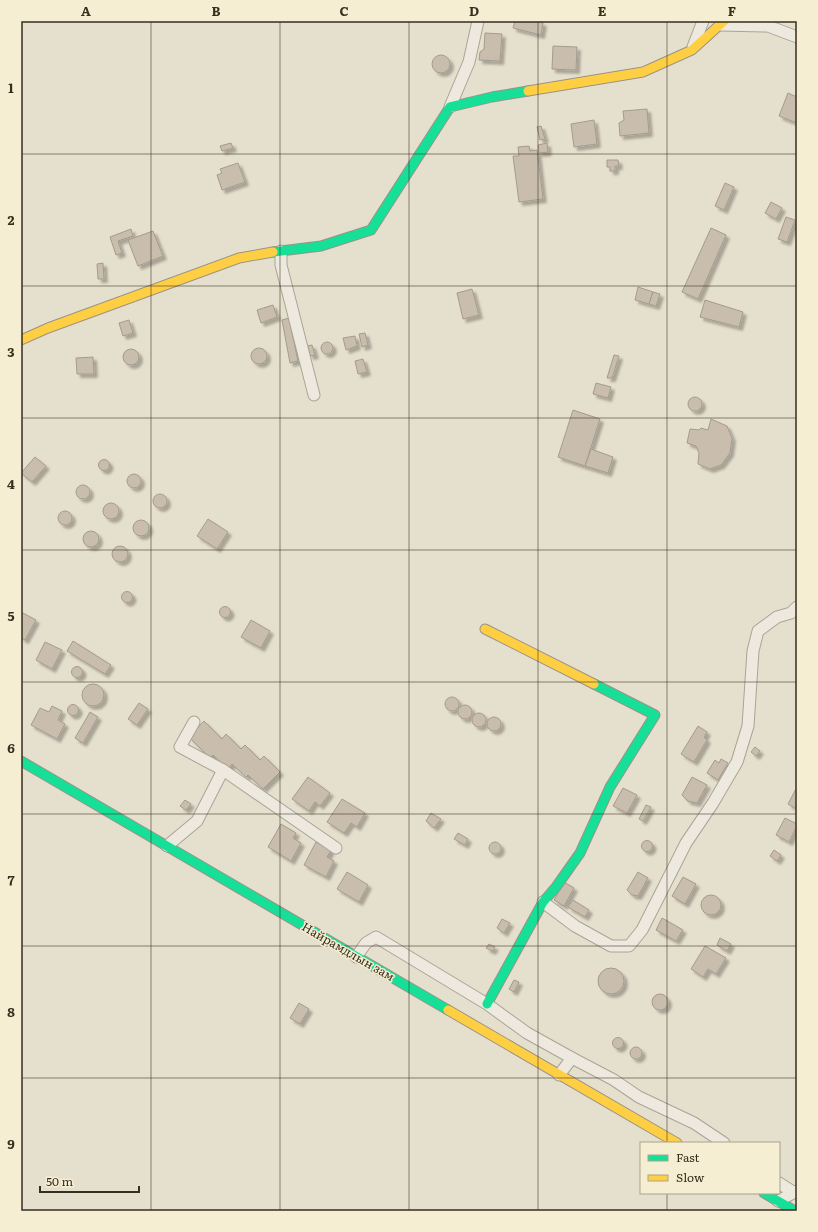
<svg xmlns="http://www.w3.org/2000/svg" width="818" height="1232" viewBox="0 0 818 1232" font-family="Literata,serif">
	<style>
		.building { fill: #c9bdae; stroke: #a59b8c; filter: url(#shadow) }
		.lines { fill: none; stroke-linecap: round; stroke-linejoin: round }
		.street-casing { stroke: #aaa497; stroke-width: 13 }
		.fast-casing { stroke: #9a9386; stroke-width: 11 }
		.slow-casing { stroke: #9a9386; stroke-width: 11 }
		.street { stroke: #ede9df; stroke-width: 11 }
		.fast { stroke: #16e098; stroke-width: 9 }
		.slow { stroke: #ffcf43; stroke-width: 9 }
		.grid { fill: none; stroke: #392d1e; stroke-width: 1; stroke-opacity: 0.55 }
		.labels { text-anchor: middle; stroke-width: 3; stroke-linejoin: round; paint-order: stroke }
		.street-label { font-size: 12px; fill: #392d1e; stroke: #f6eed3 }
		.neatline { fill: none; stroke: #392d1e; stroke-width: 1.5 }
		.grid-label { font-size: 13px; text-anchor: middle; font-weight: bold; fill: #392d1e }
	</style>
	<defs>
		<filter id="shadow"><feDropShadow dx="3.5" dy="3.5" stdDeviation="1" flood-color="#0004"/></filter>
	</defs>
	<rect width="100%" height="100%" fill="#e5dfcd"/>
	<g class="building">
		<path d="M515,21H536L543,23L541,35L513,28Z"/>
		<path d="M485,33L502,34L500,61L479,60L480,52L484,49Z"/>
		<path d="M553,46L577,47L576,70L552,69Z"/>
		<circle cx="441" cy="64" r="9"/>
		<path d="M788,93L797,97V123L779,116Z"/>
		<path d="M647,109L649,133L620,136L619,123L624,120L623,111Z"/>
		<path d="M594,120L597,144L574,147L571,124Z"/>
		<path d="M541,126L545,139L540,140L537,127Z"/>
		<path d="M231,143L233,148L222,151L220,146Z"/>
		<path d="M547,143L548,152L539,153L538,145Z"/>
		<path d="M529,146L530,151L537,150L543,199L519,202L513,156H519L518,147Z"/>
		<path d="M607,160H618L619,166H615V171H610V167H607Z"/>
		<path d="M238,163L245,182L222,190L217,175L222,173L220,169Z"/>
		<path d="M725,183L734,187L724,210L715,206Z"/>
		<path d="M771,202L782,208L776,219L765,213Z"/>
		<path d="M786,217L795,220L787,242L778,239Z"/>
		<path d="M711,228L726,235L698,299L682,292Z"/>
		<path d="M131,229L133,236L118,241L122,253L116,255L110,237Z"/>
		<path d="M153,231L163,256L138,266L128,240Z"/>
		<path d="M103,263L104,279H98L97,264Z"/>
		<path d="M638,287L653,292L649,304L635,300Z"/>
		<path d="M472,289L479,315L463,319L457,293Z"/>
		<path d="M653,292L660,294L656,306L649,304Z"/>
		<path d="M705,300L743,312L739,327L700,317Z"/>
		<path d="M273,305L277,317L261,323L257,310Z"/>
		<path d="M289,318L298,361L290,363L282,320Z"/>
		<path d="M129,320L133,333L123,336L119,323Z"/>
		<path d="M365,333L368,345L362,347L359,334Z"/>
		<path d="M355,336L357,346L346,350L343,338Z"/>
		<circle cx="327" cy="348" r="6"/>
		<path d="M312,345L315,355L310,356L307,346Z"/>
		<circle cx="259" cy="356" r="8"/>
		<circle cx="131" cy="357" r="8"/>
		<path d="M614,355L619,356L612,378H607Z"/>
		<path d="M93,357L94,374H77L76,358Z"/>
		<path d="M363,359L367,372L358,374L355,361Z"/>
		<path d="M596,383L611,387L608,398L593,394Z"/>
		<circle cx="695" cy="404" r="7"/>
		<path d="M573,410L600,419L585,466L558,457Z"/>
		<path d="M711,419L727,426L732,438L730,453L721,465L710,469L698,464L699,453L696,446L687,443L690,429L699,430L701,428L708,430Z"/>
		<path d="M591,449L613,457L608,473L585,466Z"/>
		<path d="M35,457L46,466L32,482L21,473Z"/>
		<circle cx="104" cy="465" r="5.5"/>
		<circle cx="134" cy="481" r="7"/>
		<circle cx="83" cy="492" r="7"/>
		<circle cx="160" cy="501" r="7"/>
		<circle cx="111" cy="511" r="8"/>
		<circle cx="65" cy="518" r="7"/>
		<path d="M208,519L228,532L217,549L197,536Z"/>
		<circle cx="141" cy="528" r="8"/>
		<circle cx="91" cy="539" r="8"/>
		<circle cx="120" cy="554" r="8"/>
		<circle cx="127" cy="597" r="5.5"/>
		<circle cx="225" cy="612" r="5.5"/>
		<path d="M21,612L36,620L25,640L21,638Z"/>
		<path d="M251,620L270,631L261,648L241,637Z"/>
		<path d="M73,641L111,665L105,674L67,651Z"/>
		<path d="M45,642L62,650L52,669L36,660Z"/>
		<circle cx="77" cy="672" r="5.5"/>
		<circle cx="93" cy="695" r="11"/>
		<circle cx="452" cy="704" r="7"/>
		<path d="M139,703L148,709L137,725L128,719Z"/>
		<circle cx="73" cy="710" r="5.5"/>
		<circle cx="465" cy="712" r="7"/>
		<path d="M52,706L62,711L58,720L65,724L57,739L31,725L40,708L49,712Z"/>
		<path d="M90,712L98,717L83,743L75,738Z"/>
		<circle cx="479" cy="720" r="7"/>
		<circle cx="494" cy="724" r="7"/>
		<path d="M204,721L222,739L226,734L241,749L245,745L260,760L264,756L280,772L263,789L248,775L246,777L232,764L228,769L213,755L210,758L189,737Z"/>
		<path d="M698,726L707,732L704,737L707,740L694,762L681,754Z"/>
		<path d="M755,747L760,751L756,756L751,752Z"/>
		<path d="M721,759L728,763L718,780L707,773L715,760L719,763Z"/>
		<path d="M308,777L330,793L320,806L315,802L309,811L292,799Z"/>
		<path d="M692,777L707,785L697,803L688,801L682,795Z"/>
		<path d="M797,787V809L788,804Z"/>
		<path d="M623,788L637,795L627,813L613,806Z"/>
		<path d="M342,799L365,813L357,827L351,823L344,833L327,822Z"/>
		<path d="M185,800L191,804L186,810L180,806Z"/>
		<path d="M646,805L651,807L643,821L639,819Z"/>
		<path d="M431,813L441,819L434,828L426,821Z"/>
		<path d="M785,818L797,824V826L789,842L776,835Z"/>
		<path d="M281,824L296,833L293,838L301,843L291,861L268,847Z"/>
		<path d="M458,833L468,839L465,845L454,839Z"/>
		<circle cx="647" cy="846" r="5.5"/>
		<path d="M316,842L331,850L327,857L334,861L326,877L304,865Z"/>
		<circle cx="495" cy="848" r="6"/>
		<path d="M774,850L781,855L777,861L770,856Z"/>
		<path d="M347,872L368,885L359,902L337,889Z"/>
		<path d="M638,872L648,878L638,896L632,895L627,890Z"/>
		<path d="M683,877L696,884L685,904L672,896Z"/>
		<path d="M564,882L574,888L564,906L554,900Z"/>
		<circle cx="711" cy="905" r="10"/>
		<path d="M573,900L589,910L585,917L568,907Z"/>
		<path d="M662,918L683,930L676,941L656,930Z"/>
		<path d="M502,919L510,923L504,933L497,928Z"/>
		<path d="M720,938L731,944L727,951L717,945Z"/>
		<path d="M489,944L495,947L492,951L486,948Z"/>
		<path d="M705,946L726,958L716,974L708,969L703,977L691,969Z"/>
		<circle cx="611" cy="981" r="13"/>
		<path d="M514,980L519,982L514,992L509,989Z"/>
		<circle cx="660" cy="1002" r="8"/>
		<path d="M299,1003L309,1009L300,1024L290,1018Z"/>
		<circle cx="618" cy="1043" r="5.5"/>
		<circle cx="636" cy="1053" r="6"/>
	</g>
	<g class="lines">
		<g class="street-casing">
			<g id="street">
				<path d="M720,25L768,26L797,37"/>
				<path d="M693,47L703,21"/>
				<path d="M450,107L469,62L478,21"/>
				<path d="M281,251V265L314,395"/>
				<path d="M194,722L180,747L223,770L336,848"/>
				<path d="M167,846L197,821L223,770"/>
				<path d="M543,902L575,926L611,946H629L642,930L686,843L713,803L737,762L748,726L753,651L758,631L777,617L791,613L797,607"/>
				<path d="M356,957L366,943L376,937L487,1004L527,1033L572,1058L559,1075"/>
				<path d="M572,1058L614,1080L639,1097L694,1123L724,1143"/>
				<path d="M779,1183L793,1192"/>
				<path d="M778,1201L797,1191"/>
			</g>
		</g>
		<g class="fast-casing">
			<g id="fast">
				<path d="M273,252L321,246L371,230L450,107L492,97L528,91"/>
				<path d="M21,761L448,1010"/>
				<path d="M487,1004L543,902L556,887L580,853L610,787L655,715L594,684"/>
				<path d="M764,1193L795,1211"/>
			</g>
		</g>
		<g class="slow-casing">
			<g id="slow">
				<path d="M528,91L643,72L692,50L724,21"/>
				<path d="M21,340L48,328L239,258L273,252"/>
				<path d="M485,629L594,684"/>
				<path d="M448,1010L677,1143"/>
			</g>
		</g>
		<use href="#street" class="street"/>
		<use href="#fast" class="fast"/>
		<use href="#slow" class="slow"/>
	</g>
	<path class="grid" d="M151,21V1211M280,21V1211M409,21V1211M538,21V1211M667,21V1143M21,154H797M21,286H797M21,418H797M21,550H797M21,682H797M21,814H797M21,946H797M21,1078H797M667,1193V1211"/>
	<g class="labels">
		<g class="street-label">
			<text transform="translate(348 952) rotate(30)" y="4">Найрамдлын зам</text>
		</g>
	</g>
	<rect width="818" height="1232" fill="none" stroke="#f6eed3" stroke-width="44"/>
	<rect x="640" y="1142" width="140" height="52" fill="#f6eed3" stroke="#aaa18b"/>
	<rect x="648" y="1155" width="20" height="6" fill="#16e098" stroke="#aaa18b"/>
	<text x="676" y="1162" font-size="12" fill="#392d1e">Fast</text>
	<rect x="648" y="1175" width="20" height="6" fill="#ffcf43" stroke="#aaa18b"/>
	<text x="676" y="1182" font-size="12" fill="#392d1e">Slow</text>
	<path d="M40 1186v6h99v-6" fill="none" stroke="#392d1e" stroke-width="2"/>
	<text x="46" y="1186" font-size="12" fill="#392d1e" stroke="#f6eed3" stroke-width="3" paint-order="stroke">50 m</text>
	<rect x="22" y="22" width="774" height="1188" class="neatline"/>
	<g class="grid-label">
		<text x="86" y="16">A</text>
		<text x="216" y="16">B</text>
		<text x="344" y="16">C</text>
		<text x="474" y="16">D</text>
		<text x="602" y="16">E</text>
		<text x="732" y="16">F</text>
		<text x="11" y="93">1</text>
		<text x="11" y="225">2</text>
		<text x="11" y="357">3</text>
		<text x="11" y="489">4</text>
		<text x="11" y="621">5</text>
		<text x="11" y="753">6</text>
		<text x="11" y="885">7</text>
		<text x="11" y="1017">8</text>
		<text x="11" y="1149">9</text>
	</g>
</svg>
